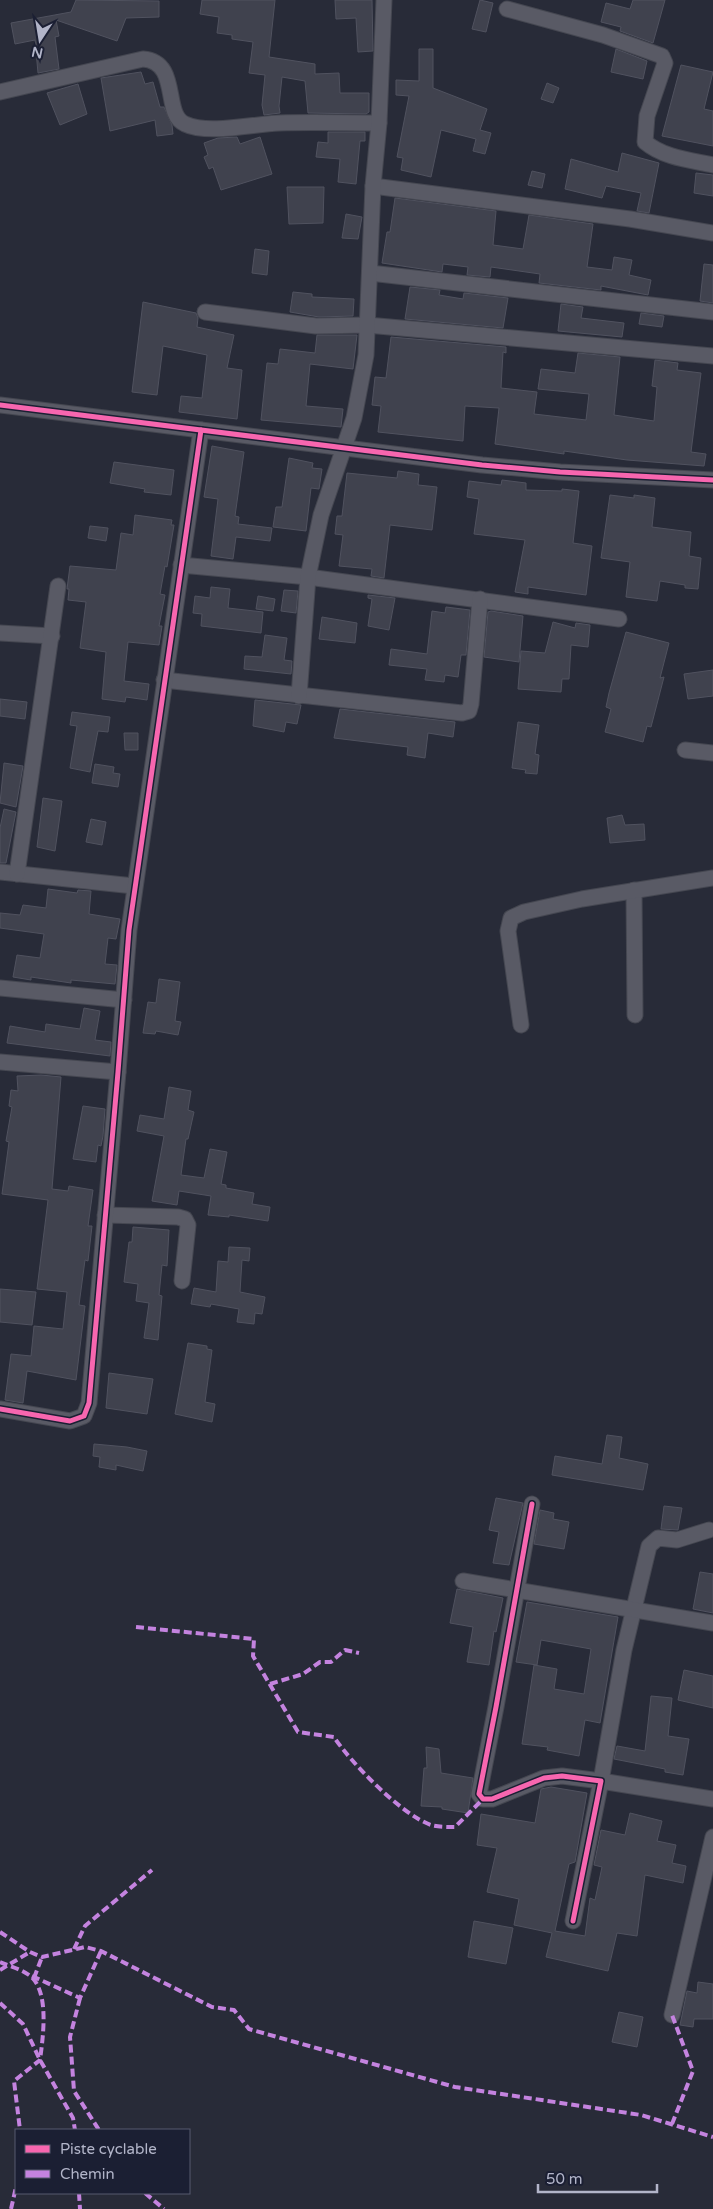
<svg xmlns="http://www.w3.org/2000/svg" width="713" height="2209" viewBox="0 0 713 2209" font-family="'Varela Round',sans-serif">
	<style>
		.building { fill: #40424e; stroke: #50525f }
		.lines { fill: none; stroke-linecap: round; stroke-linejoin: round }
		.street-casing { stroke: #454751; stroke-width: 17 }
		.street { stroke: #595a65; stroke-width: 15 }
		.quiet { stroke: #c483df; stroke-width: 4; stroke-dasharray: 8 4; stroke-linecap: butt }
		.cycleway-casing { stroke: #1b1f33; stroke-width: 8 }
		.cycleway { stroke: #f766af; stroke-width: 5 }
	</style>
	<rect width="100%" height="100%" fill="#282b38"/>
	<g class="building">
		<path d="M76,0L159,1V17L126,18L117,41L56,20L59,36L55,37L59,69L38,73L35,40L15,44L11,23L71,12Z"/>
		<path d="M202,0H275L269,57L315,64V74L339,73L340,93H369V112L366,114L308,113L305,81L282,77L279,106L280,113L264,115L262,105L265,75L249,73L253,42L232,39V35L217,33L219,17L200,14Z"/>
		<path d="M335,0H372L373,51L358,52L356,18L336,19Z"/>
		<path d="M480,0L493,3L486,32L472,29Z"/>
		<path d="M633,0H665L653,43L620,31L621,27L601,22L606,3L630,9Z"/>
		<path d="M419,49H433V88L487,109L480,130L491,133L485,154L473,151L476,139L441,130L431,177L401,170L403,158L397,157L409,96L396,95V80L419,81Z"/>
		<path d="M616,49L647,61L643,79L611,72Z"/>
		<path d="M681,65L713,72L704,109L713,111V146L662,136Z"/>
		<path d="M141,72L145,84L153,82L160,107H164L172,125L173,134L157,136L155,120L110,131L101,78Z"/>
		<path d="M547,83L559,88L553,103L541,99Z"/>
		<path d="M78,84L87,114L60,125L47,93Z"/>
		<path d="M328,132H365V141H360L356,184L338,182L340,159L316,157L318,142L328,143Z"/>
		<path d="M237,137L240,144L260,137L272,174L221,190L213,167L209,169L204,157L208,155L204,143L218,138Z"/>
		<path d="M622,153L659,163L649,213L637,211L641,193L606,186L602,198L565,189L571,159L618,172Z"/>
		<path d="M532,171L545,174L542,188L528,185Z"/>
		<path d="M696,173L713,175V196L694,193Z"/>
		<path d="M287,187H324L323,223L289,224Z"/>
		<path d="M395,198L496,211L493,245L523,249L529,215L593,224L587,267L612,270L614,257L632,260L629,275L651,280L648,295L601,286V290L539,283L540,274L491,267L490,277L467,275L468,267L443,264L442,272L382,263L387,232H390Z"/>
		<path d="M346,214L362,217L358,239L342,238Z"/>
		<path d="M255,249L269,251L267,275L252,273Z"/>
		<path d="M704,264L713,265V303L700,301Z"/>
		<path d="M410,287L440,290L439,295L463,299L464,293L508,298L503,328L405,319Z"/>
		<path d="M293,292L312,294V297L354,299L353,316L319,317L290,312Z"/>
		<path d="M143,302L196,313L198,318L197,327L234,335L227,368L242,370L237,419L179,412L181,396L202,398L207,355L163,346L157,395L132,392Z"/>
		<path d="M561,304L583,307L581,318L624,323L622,337L558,331Z"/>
		<path d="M641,313L664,316L662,327L639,324Z"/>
		<path d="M317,335H357L353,369L310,364L306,406L343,409L341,427L261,420L267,363L278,364L280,349L315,353Z"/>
		<path d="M391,337L506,347V353L503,352L501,388L537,392L534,414L586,420L589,394L538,389L541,369L575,373L578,353L620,357L614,415L654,421L657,387L652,386L655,360L678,363L677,370L701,373L691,452L706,454L704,466L627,460L564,451V454L495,444L499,408L465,406L463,441L378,432L381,406L372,405L375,377L386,378Z"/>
		<path d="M212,446L244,452L235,516L239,517L238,524L272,528L270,541L236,537L233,559L211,556L218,499L204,497Z"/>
		<path d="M289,458L313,463L312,468L322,469L319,489L311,488L306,531L273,527L276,507H282Z"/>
		<path d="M114,462L174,470L171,495L144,492L145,489L110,483Z"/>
		<path d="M398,471L419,474L418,485L437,487L432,530L390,525L384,578L371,576L372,569L339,566L343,535L335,534L337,516H342L347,473L397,478Z"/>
		<path d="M502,480L526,483V490L562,491V489L579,491L573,543L592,546L586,595L528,587V594L515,592L525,540L474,534L479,499L467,497L469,481L501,485Z"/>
		<path d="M610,495L634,498V495L655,498L652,527L691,532L689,556L701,558L698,589L685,588V585L660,581L657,601L626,597L630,562L601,558Z"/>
		<path d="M135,515L172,520L171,525H174L167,567L165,566L160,594L165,595L159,626H162L159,645L128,642L124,681L149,684L147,700L126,697L125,702L102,699L106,652L80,648L86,602L68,600L69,589H67L70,566L116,570L121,533L133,535Z"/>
		<path d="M90,526L108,528L106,541L88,538Z"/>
		<path d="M211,587L230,589L228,608L263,612L261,633L201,626L202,614L193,613L195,596L210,598Z"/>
		<path d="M284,590L298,591L296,613L281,611Z"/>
		<path d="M368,595L395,598L389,630L368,626L372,599L368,598Z"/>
		<path d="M258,596L275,599L273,611L256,609Z"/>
		<path d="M446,607L470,610L466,655H461L458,677L445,675L444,682L425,680L427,669L389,665L391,649L427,654L432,611L445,613Z"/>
		<path d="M491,611L523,616L519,662L484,657L488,612Z"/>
		<path d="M322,617L357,623L355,643L319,639Z"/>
		<path d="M553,622L575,628L576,623L590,625L588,647L571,645L569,679H562L561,692L518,689L521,651L545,653Z"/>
		<path d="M626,632L669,643L660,678L664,677L651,727L647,726L643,742L605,732L611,709L606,707L609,693Z"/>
		<path d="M265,635L287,638L284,660L292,661L291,674L244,669L245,656L262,657Z"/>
		<path d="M713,670V696L688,699L684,674Z"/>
		<path d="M0,699L27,702L25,719L0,716Z"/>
		<path d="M255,700L301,705L297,724L286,722L284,732L253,726Z"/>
		<path d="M340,709L455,722L453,737L428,733L425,758L407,755L408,747L334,738Z"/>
		<path d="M72,712L110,717L108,732L98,731L90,772L70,768L77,726L70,725Z"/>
		<path d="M518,722L539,725L535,754L539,755L537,774L525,773L526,770L512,768Z"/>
		<path d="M124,733H138V750H125Z"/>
		<path d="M4,763L23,766L16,807L0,803Z"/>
		<path d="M95,764L114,767L113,773L120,774L118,787L92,783Z"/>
		<path d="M43,798L62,801L55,851L37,847Z"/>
		<path d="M4,809L16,812L6,863H0V828Z"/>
		<path d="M622,815L625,825L644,824L645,840L610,843L607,818Z"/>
		<path d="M91,819L106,822L102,845L86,842Z"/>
		<path d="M48,889L77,893L78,890L91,891L89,914L120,919L116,939L108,938L105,964L117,965L115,984L71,980V983L31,977V980L13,977L17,955L40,958L44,934L0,928V913L20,915L23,905L46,908Z"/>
		<path d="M159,979L180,982L175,1021L181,1022L178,1035L156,1031L155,1034L143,1033L148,1002L156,1003Z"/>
		<path d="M84,1008L100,1011L95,1040L111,1042L110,1056L7,1043L10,1026L45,1032L46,1024L80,1029Z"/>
		<path d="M41,1075L61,1077L52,1189L68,1191L69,1186L93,1190L88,1226H92L88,1261L85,1260L79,1305L85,1306L76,1380L27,1371L23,1403L5,1400L11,1354L31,1356L34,1326L63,1329L67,1292L37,1289L48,1200L2,1194L9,1142L6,1141L12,1107L9,1106L11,1090L18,1091L17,1076Z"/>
		<path d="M169,1087L191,1091L188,1110L194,1112L188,1139H186L181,1175L204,1178L210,1149L227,1152L221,1184L226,1185V1188L254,1193L252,1204L270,1207L268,1221L229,1215V1217L208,1215L211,1196L179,1191L177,1205L152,1201L164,1136L137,1131L140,1115L164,1119Z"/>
		<path d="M83,1106L105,1109L103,1136L101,1146L98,1145L96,1162L73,1159Z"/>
		<path d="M133,1227L169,1230L167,1266L162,1265L159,1295L162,1296L158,1340L144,1338L149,1303L136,1301L138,1284L124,1282L129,1242H132Z"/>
		<path d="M229,1247L250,1248L249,1261L242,1260L240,1292L265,1297L262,1314L255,1313L254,1324L237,1322L239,1309L211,1304L210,1307L191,1304L194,1288L216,1292L218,1261L228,1262Z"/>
		<path d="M0,1289L36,1292L32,1325L0,1322Z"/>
		<path d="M188,1343L207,1346V1349L212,1350L205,1402L215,1404L212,1422L175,1414Z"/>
		<path d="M109,1373L153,1379L147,1414L106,1408Z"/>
		<path d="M607,1435L622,1437L619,1458L648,1464L643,1490L552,1475L555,1456L602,1464Z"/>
		<path d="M94,1444L127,1447L147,1451L143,1471L116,1465V1470L99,1467L100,1457L93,1456Z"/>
		<path d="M496,1498L523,1503L509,1565L493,1563L499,1532L489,1530Z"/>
		<path d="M664,1506L682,1508L678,1530L661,1529Z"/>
		<path d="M540,1510L554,1513L553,1519L569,1522L564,1549L534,1544Z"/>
		<path d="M700,1572L713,1574V1613L693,1609Z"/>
		<path d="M457,1589L503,1598L496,1632L494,1631L489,1665L467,1662L473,1627L450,1623Z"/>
		<path d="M527,1602L618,1617L600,1723L585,1720L579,1756L547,1750L548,1747L522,1744L534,1665L557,1669L554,1689L584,1694L591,1649L541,1640L537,1665L516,1662Z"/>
		<path d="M684,1670L713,1676V1708L678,1700Z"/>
		<path d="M651,1696L672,1698L668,1736L689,1739L683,1775L665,1772V1769L614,1759L617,1746L645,1751Z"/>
		<path d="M426,1747L439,1749L441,1773L473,1778L468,1813L442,1809V1807L421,1806L424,1768H427Z"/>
		<path d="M551,1787L587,1793L575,1862L569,1864L555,1931L585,1936L590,1898L595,1900L602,1867L594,1865L601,1830L625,1835L630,1813L662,1821L657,1841L676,1845L672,1863L686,1866L683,1883L645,1875L637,1936L617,1933L608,1971L546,1957L552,1933L514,1925L519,1899L487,1892L497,1848L477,1845L481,1814L535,1823L541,1789Z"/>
		<path d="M474,1921L513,1928L506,1964L468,1957Z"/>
		<path d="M698,1982L713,1984V2019H694L693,2027L680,2025L687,1991L697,1993Z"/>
		<path d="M619,2012L643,2017L637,2047L612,2042Z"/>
	</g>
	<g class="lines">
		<g class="street-casing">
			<g id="street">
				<path d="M507,9L603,35L662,56L665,63L647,116L645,142C664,158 690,160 713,165"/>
				<path d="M0,92L143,59C181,62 162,114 185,124C208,135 253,124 279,123C312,122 346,123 379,123"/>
				<path d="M373,186L630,219L713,233"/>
				<path d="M370,273L713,312"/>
				<path d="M205,312L316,326L367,325L713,356"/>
				<path d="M0,405L482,465L560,472L713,480"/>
				<path d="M181,565L308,577L619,619"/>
				<path d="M0,633L52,636"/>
				<path d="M164,680L462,713L469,711L471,704L480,599"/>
				<path d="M299,696L308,577L321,515L354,418L366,355L373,186L379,123L384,0"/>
				<path d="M685,750L713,753"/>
				<path d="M0,872L134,886"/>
				<path d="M17,874L58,586"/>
				<path d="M634,890L635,1015"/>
				<path d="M0,988L124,1000"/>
				<path d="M521,1025L508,931L511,918L524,912L582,899L713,878"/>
				<path d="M0,1062L118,1072"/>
				<path d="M105,1215L178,1217L185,1219L188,1225L182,1281"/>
				<path d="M0,1409L70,1421L84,1416L89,1403L118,1072L129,930L201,430"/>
				<path d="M532,1504L496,1707L479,1794L483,1799H492L544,1778L562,1776L601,1781L573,1921"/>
				<path d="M709,1530L677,1540L658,1538L649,1546L624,1650L601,1781L713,1799"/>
				<path d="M463,1581L713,1623"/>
				<path d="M672,2015L713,1837"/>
			</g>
		</g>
		<use href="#street" class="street"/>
		<g class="quiet">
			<path d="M136,1627L254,1639L253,1656L298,1732L334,1737C351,1763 402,1815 431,1825C438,1827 447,1827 455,1827L483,1799"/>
			<path d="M270,1684L303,1674L320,1662H331L345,1650L359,1653"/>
			<path d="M0,1932L30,1952L42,1957L85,1947L101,1951L212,2007L234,2010L249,2029L455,2087L641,2115L713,2137"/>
			<path d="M74,1949L85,1926L152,1870"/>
			<path d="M0,1962C9,1966 21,1969 29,1975C50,1990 43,2037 40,2060L14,2081L20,2130"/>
			<path d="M0,1970L30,1952"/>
			<path d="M32,1976L80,1998L101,1951"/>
			<path d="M34,1978L42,1957"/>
			<path d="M80,1998L70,2037L74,2091L99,2130"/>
			<path d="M0,2003L23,2024L40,2060L73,2118L75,2130"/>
			<path d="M672,2124L693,2071L672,2015"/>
			<path d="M79,2193L80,2209"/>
			<path d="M145,2193L164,2209"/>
			<path d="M11,2209L16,2187"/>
		</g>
		<g class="cycleway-casing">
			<g id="cycleway">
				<path d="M0,405L482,465L560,472L713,480"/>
				<path d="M0,1409L70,1421L84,1416L89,1403L118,1072L129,930L201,430"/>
				<path d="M532,1504L496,1707L479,1794L483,1799H492L544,1778L562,1776L601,1781L573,1921"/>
			</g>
		</g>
		<use href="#cycleway" class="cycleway"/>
	</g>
	<rect x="15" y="2129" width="175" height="65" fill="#1b1f33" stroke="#575b6f"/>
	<rect x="25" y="2145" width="25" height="8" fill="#f766af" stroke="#575b6f"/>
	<text x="60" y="2154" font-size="15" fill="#b2b5c9">Piste cyclable</text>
	<rect x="25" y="2170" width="25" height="8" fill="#c483df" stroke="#575b6f"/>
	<text x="60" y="2179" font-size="15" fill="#b2b5c9">Chemin</text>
	<g transform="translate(40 40) rotate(192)" stroke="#1b1f33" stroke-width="4" paint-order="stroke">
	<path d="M0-4L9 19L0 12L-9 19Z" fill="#b2b5c9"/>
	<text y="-8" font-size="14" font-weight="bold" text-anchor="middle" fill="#b2b5c9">N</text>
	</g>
	<path d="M538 2184v8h119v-8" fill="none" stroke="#b2b5c9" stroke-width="2.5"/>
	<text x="546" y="2184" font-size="15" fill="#b2b5c9" stroke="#1b1f33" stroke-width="4" paint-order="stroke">50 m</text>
</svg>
